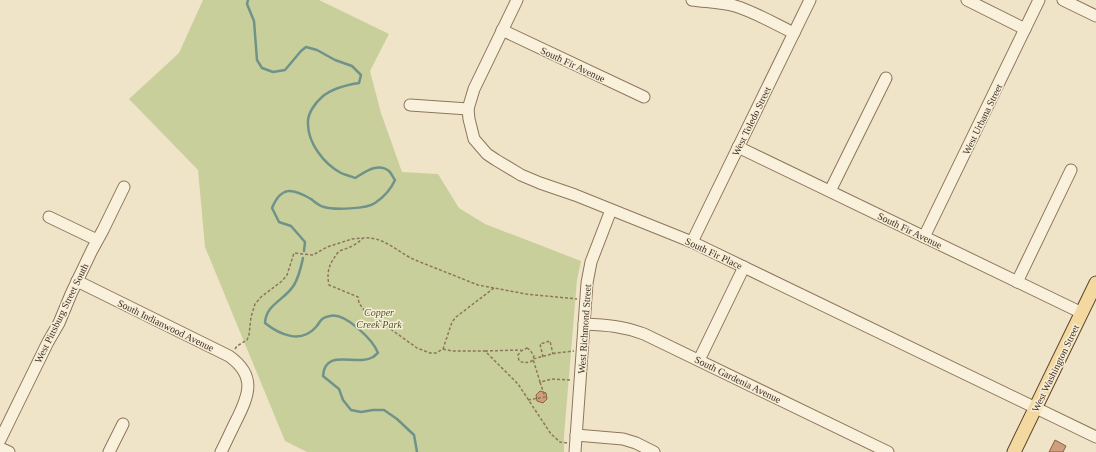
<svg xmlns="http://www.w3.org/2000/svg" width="1096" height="452" viewBox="0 0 1096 452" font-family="Georgia,serif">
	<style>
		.green { fill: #c9cf9b }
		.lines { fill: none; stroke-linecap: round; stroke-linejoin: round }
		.stream { stroke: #6f938a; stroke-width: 2.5 }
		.building { fill: #cf9f7d; stroke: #8d5f41 }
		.minor-casing { stroke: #8d765c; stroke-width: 13 }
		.major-casing { stroke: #5b4430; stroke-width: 15 }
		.path { stroke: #8d765c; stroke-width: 1.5; stroke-dasharray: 3 2; stroke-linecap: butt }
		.minor { stroke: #faf1dc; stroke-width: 11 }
		.major { stroke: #f3d9a0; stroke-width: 13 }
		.labels { text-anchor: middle; stroke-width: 3; stroke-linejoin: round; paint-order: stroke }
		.street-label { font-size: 10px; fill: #3d2e20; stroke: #f7eed8 }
		.park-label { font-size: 10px; font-style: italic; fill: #4d5a26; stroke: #f7eed8 }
	</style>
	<rect width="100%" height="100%" fill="#f0e4c8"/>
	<path class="green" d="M203,0H319L389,34L370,71L381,113L402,172L438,174L459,208L485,224L581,261L577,280L564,436V452H307L285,441L205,247L198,170L129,99L179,53Z"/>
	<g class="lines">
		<g class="stream">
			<path d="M248,0L247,4L254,21L257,60L262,68L273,72L285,70L301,51L306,47L317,50L335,60L352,66L361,75L359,83C346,85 332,88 322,97C315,103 307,114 308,124C308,143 324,164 341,173C345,175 351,176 355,178C365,172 378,162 389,171C391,173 393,177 395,180C391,189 384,197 375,203C367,209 334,210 324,207C319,206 315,202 311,199C292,188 281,186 272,208L279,222L291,226L305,242L304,251"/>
			<path d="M303,258C301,267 299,277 294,285C285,300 266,304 265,323C280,335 301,344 316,327C321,321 320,318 330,316C345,312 373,340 378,353C376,354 375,356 373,357C357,367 325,347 323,376L339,389L343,400L351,410L361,412L373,410H384L397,419L414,435L417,452"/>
		</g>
	</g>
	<g class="building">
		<path d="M540,391L546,393L547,399L543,403L537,401L536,395Z"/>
		<path d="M1055,440L1066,446L1063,452H1049Z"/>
	</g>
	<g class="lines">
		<g class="minor-casing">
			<g id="minor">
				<path d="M517,0L474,89L468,109L469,119L474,139L487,154L496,160L521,175L540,183L575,195L692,242L1096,437"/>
				<path d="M692,0C706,2 721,2 735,6C755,12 775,24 794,33"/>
				<path d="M967,0L1025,29"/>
				<path d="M1063,0L1096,16"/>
				<path d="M502,30L644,97"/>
				<path d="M410,105L468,109"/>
				<path d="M738,147L1082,313"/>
				<path d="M830,191L886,78"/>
				<path d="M49,217L97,240"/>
				<path d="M924,237L1039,0"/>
				<path d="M692,242L810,0"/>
				<path d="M77,281L229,356C257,376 249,395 236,421C231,431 226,442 221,452"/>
				<path d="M1017,282L1071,170"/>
				<path d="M584,324C607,325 622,326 644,334L888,452"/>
				<path d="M699,360L744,267"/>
				<path d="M576,435L623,439L636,443L654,452"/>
				<path d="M0,440L48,342L59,323L71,294L92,250L103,230L124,187"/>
				<path d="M0,448L9,452"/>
				<path d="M109,452L123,424"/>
				<path d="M575,452L587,283L591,262L611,210"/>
			</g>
		</g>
		<g class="major-casing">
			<path id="major" d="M1014,452L1096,283"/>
		</g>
		<g class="path">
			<path d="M494,288L456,317L452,322L443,349L436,353H430L417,348L378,320L366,313L359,303L358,297L329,285C326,270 330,263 339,251C349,248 356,245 363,238C384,236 397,252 415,260L478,285L526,294L577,299"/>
			<path d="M527,348L530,350L534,356L532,361C527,363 524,363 519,361L518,355L521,351Z"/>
			<path d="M235,349L237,346L247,340L249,335L251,317L255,304L261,297L282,281L287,275L294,253L313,255L327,247L352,239L362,238"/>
			<path d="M443,349L452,351H485L518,384L551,434L560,442L567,443"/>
			<path d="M485,351L521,350"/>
			<path d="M543,357L540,344L550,341L553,354"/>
			<path d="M570,380L552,379L540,382L533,359L556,353L574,351"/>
			<path d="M528,400L545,397L540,382"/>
		</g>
		<use href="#minor" class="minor"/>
		<use href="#major" class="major"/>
	</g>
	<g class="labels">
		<g class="street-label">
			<text transform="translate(573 64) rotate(25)" y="4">South Fir Avenue</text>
			<text transform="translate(982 119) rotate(-64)" y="4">West Urbana Street</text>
			<text transform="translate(751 121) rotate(-64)" y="4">West Toledo Street</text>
			<text transform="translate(910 230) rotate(26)" y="4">South Fir Avenue</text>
			<text transform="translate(714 253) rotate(25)" y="4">South Fir Place</text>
			<text transform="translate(61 313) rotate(-64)" y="4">West Pittsburg Street South</text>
			<text transform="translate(166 325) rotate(26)" y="4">South Indianwood Avenue</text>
			<text transform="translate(584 329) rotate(-86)" y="4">West Richmond Street</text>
			<text transform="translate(1055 368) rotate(-64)" y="4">West Washington Street</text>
			<text transform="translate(738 379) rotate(26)" y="4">South Gardenia Avenue</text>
		</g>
		<g class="park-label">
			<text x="379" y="316">Copper<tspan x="379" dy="12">Creek Park</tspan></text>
		</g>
	</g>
</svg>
